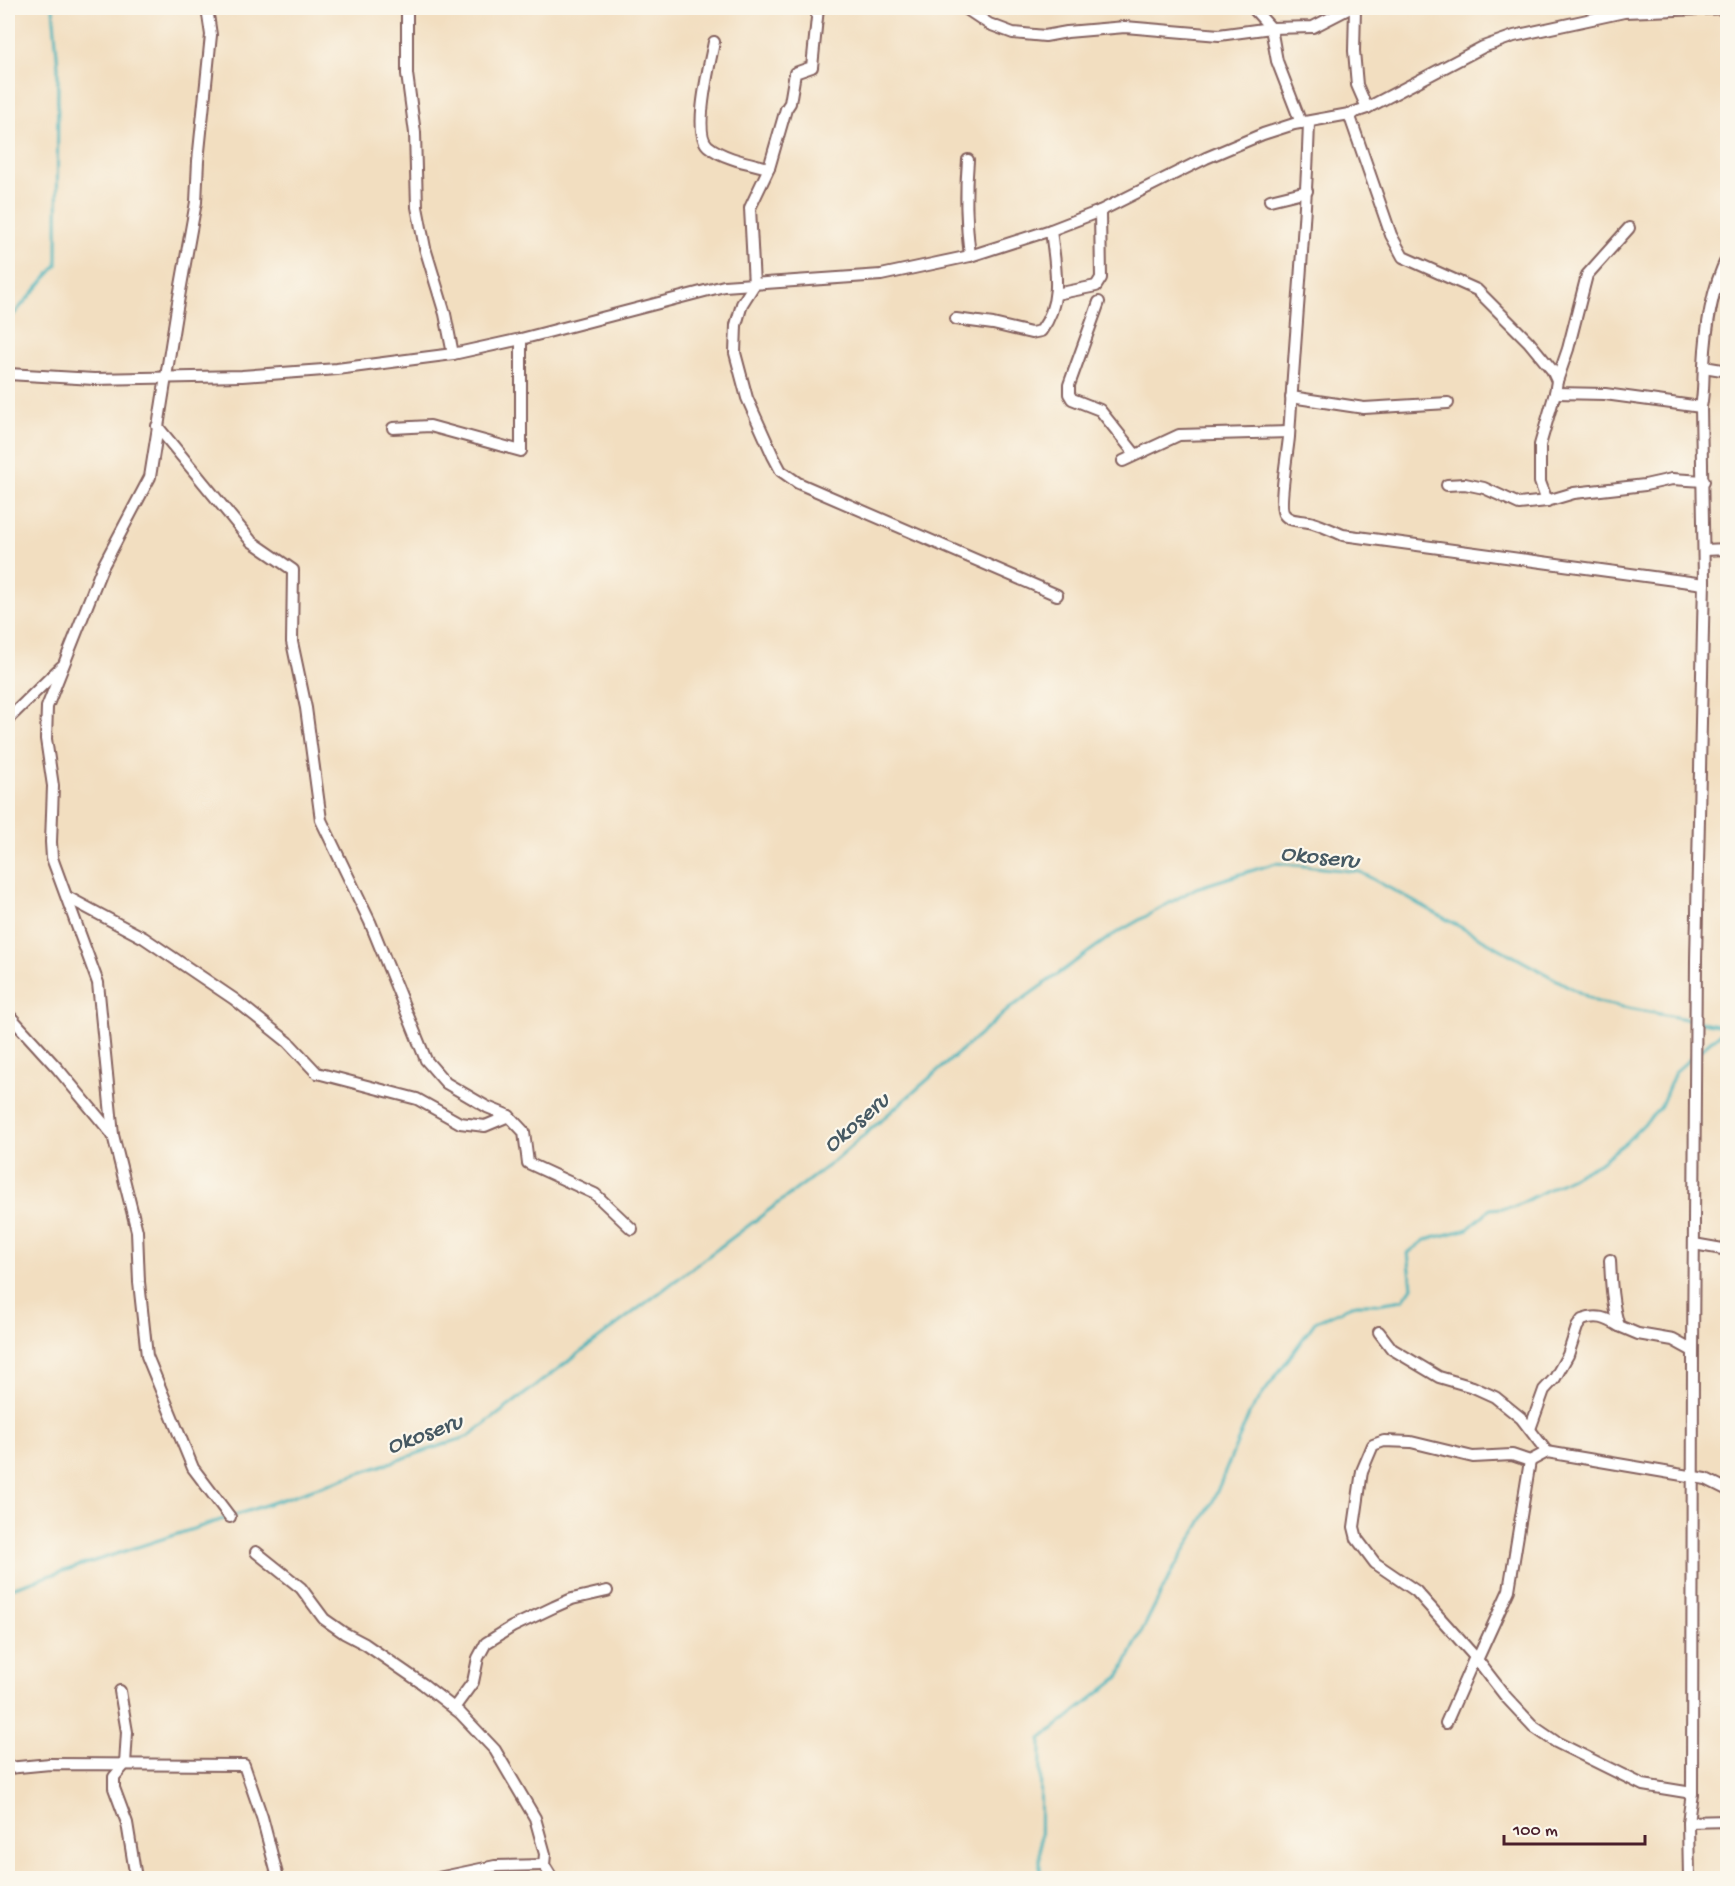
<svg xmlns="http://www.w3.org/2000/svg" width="1735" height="1886" viewBox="0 0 1735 1886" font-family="'Gochi Hand',sans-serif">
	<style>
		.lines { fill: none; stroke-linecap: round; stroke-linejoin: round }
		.stream { stroke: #40b0b8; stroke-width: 3 }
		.minor-casing { stroke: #85625f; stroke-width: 14 }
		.minor { stroke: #fff; stroke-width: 10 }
		.labels { text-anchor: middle; stroke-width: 4.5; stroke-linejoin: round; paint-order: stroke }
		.water-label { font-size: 24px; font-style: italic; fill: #465963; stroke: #fbf7ec }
	</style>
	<rect width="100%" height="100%" fill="#fbf7ec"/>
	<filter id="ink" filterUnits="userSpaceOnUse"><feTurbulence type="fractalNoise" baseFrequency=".0167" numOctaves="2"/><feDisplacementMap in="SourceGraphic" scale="12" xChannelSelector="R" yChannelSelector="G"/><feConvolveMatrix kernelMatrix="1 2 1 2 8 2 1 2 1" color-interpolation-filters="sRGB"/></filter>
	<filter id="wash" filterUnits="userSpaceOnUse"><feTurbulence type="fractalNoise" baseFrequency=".008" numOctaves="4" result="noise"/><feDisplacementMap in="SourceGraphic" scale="24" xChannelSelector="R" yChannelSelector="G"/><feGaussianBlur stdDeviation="1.35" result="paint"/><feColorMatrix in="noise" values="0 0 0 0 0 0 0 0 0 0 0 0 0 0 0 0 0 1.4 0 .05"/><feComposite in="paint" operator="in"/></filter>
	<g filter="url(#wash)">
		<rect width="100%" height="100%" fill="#f2dec0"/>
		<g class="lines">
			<g class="stream">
				<path d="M8,321L57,265L58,67L53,8"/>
				<path d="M1699,1051L1726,1028"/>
				<path d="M8,1589L230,1517L469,1436L833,1162L1009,1009L1111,936L1196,888L1276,863L1360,872L1597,1002L1728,1027"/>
				<path d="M1040,1878L1041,1739L1119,1677L1168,1579L1213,1501L1250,1412L1315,1322L1356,1304H1377L1403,1300L1412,1287L1408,1253L1425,1240L1468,1229L1490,1209L1514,1207L1599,1163L1625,1143L1660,1108L1675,1072L1692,1057"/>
			</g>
		</g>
	</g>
	<g filter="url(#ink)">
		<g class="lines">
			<g class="minor-casing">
				<g id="minor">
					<path d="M207,8L211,35L198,161L196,202L177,308L150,477L102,568L47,707L46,739L53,786L51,842L52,858L98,983L113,1135L137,1231L139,1282L147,1356L193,1468L230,1517"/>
					<path d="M407,8V74L415,133L417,207L425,248L445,314L453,354"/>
					<path d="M818,8L812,67L795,73L790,103L786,109L769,168L750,208L754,285L742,304L736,325L735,353L747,398L773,456L781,471L798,483L1057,595"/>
					<path d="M965,8L989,24L1013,33L1045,36L1067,32L1125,27L1219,35L1271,28L1313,27L1350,8"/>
					<path d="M1253,8L1271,28L1277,61L1301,123"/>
					<path d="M1355,8L1354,51L1357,85L1367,108"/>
					<path d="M714,42C710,63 692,133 708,146C724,159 749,163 769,168"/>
					<path d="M1349,114L1391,235L1403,257L1477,290L1529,342L1552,370L1557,381L1555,393L1540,445V482L1547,501"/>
					<path d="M1309,122C1306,227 1295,332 1289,437C1288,450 1278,506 1284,514C1290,523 1304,520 1313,523C1323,526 1333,531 1343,535L1704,584"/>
					<path d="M968,160C965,193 966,224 970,256"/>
					<path d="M1270,200L1307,191"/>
					<path d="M1056,294L1096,286L1101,278L1100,211"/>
					<path d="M1099,302L1069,385V394L1072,399L1100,410L1135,454"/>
					<path d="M956,319L993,324L1031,333L1041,331C1064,300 1055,266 1051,230"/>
					<path d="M1704,367L1728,371"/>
					<path d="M8,374L94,379L242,376L337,369L453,354L521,339L724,286L881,275L970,256L1051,230L1100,211L1206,158L1263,134L1294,124L1349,114L1367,108L1483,47L1514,36L1624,12L1728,8"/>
					<path d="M1557,381L1568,349L1587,275L1629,228"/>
					<path d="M1555,393L1605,394L1701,407"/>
					<path d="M1291,397L1364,408L1448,403"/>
					<path d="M157,426L251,541L293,570L292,642L306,708L321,820L370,922L426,1060L446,1083L487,1107L509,1116L524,1132L528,1163L595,1194L632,1229"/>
					<path d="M393,428L430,426L521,451V339"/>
					<path d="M1123,461L1179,435L1289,432"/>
					<path d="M1447,485L1465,484L1484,488L1519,504L1547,501L1574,493L1645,485L1672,479L1704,481"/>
					<path d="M1704,550L1728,549"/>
					<path d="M8,719L61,667"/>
					<path d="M67,897L144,938L234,999L288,1042L317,1073L417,1099L460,1123L485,1126L509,1116"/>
					<path d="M8,1014L58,1069L113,1135"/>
					<path d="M1694,1244L1728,1250"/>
					<path d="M1610,1260C1611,1282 1612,1305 1619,1326L1638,1334L1673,1340L1693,1351"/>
					<path d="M1379,1332L1392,1349L1439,1377L1473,1387L1495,1397L1521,1418L1547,1452"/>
					<path d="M1530,1429L1544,1390L1555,1378L1568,1355L1577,1327L1582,1320C1597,1314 1606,1318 1619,1326"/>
					<path d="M256,1552L301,1588L324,1619L344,1633L365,1644L423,1684L460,1713L495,1750L535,1818L545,1854L544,1865L552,1878"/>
					<path d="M120,1691L127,1732L125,1764L114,1777V1788L127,1823L136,1878"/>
					<path d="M454,1708L473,1682L478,1658L486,1643L512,1627L554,1607L572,1599L607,1591"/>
					<path d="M1446,1723L1475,1657L1478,1658L1509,1590L1530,1461"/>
					<path d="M8,1768L50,1764L244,1765L262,1817L278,1878"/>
					<path d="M1692,1793L1643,1785L1556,1742L1534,1727L1506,1697L1475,1657L1416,1591L1375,1563L1357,1539L1354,1527L1362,1471L1373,1445L1384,1441L1411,1442L1473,1457L1512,1455L1530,1461L1547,1452L1706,1479L1728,1490"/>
					<path d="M1688,1822L1728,1821"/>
					<path d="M438,1878L495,1866L544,1865"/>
					<path d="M1689,1878L1688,1822L1692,1793L1693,1351L1696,960L1704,580L1701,407C1704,392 1703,380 1704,365C1706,328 1711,289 1728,256"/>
				</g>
			</g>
			<use href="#minor" class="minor"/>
		</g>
	</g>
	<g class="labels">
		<g class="water-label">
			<text transform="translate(1320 855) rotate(6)" y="8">Okoseru</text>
			<text transform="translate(855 1121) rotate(-41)" y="8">Okoseru</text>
			<text transform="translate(424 1432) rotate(-20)" y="8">Okoseru</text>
		</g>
	</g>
	<rect width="1735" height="1886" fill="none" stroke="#fbf7ec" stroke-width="30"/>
	<path d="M1504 1835v9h141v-9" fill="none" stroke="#4a1f2b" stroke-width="3"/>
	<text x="1513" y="1835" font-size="18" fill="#4a1f2b" stroke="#fbf7ec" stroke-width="4.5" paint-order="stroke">100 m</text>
</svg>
